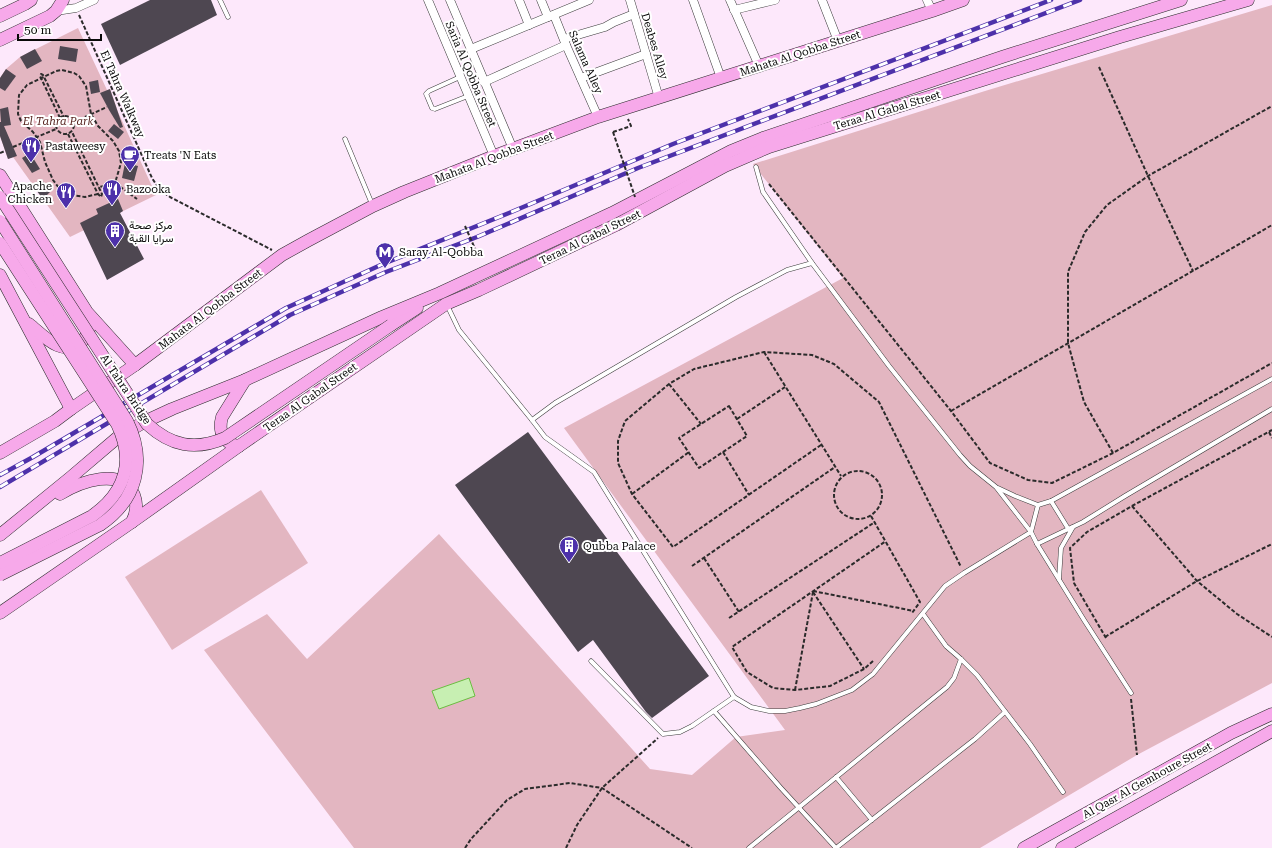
<svg xmlns="http://www.w3.org/2000/svg" width="1272" height="848" viewBox="0 0 1272 848" font-family="'Roboto Serif',Vazirmatn,serif">
	<style>
		.green { fill: #e3b6c1 }
		.water { fill: #c7efb2; stroke: #6abe41 }
		.building { fill: #4e4751 }
		.lines { fill: none; stroke-linecap: round; stroke-linejoin: round }
		.lane-casing { stroke: #3c3c3c; stroke-width: 5 }
		.street-casing { stroke: #3c3c3c; stroke-width: 9 }
		.secondary-casing { stroke: #2b2b2b; stroke-width: 13 }
		.path { stroke: #2b2b2b; stroke-width: 2; stroke-dasharray: 4 2; stroke-linecap: butt }
		.lane { stroke: #fff; stroke-width: 4 }
		.street { stroke: #fff; stroke-width: 8 }
		.secondary { stroke: #f7a9ea; stroke-width: 12 }
		.rail-casing { stroke: #4d31aa; stroke-width: 4.5 }
		.rail { stroke: #fff; stroke-width: 3; stroke-dasharray: 9; stroke-linecap: butt }
		.secondary-bridge-casing { stroke: #2b2b2b; stroke-width: 13; stroke-linecap: butt }
		.path-bridge { stroke: #2b2b2b; stroke-width: 2; stroke-dasharray: 4 2; stroke-linecap: butt }
		.secondary-bridge { stroke: #f7a9ea; stroke-width: 12 }
		.labels { text-anchor: middle; stroke-width: 4; stroke-linejoin: round; paint-order: stroke }
		.street-label { font-size: 11px; fill: #090909; stroke: #fff }
		.park-label { font-size: 11px; font-style: italic; fill: #592622; stroke: #fff }
		.poi-label { font-size: 11px; fill: #090909; stroke: #fff; text-anchor: start }
	</style>
	<rect width="100%" height="100%" fill="#fde8fb"/>
	<g class="green">
		<path d="M1272,5V683L1137,755L980,848H354L204,650L267,614L307,659L439,534L650,769L692,775L736,737L785,730L564,428L843,278L753,164L985,91Z"/>
		<path d="M78,28L107,90L110,89L118,112L156,195L70,237L13,157L8,159L0,136V78L6,69L20,57Z"/>
		<path d="M261,490L308,563L172,650L125,577Z"/>
	</g>
	<path class="water" d="M469,678L475,696L439,709L432,691Z"/>
	<g class="building">
		<path d="M150,0H211L217,15L120,65L101,24Z"/>
		<path d="M60,46L78,49L76,62L58,59Z"/>
		<path d="M35,49L42,61L27,69L20,57Z"/>
		<path d="M6,69L16,76L5,91L0,88V78Z"/>
		<path d="M98,80L100,92L91,94L89,82Z"/>
		<path d="M110,89L123,127L120,128L109,110L100,93Z"/>
		<path d="M8,107L11,125L4,126L17,156L8,159L0,136V122H1L0,109Z"/>
		<path d="M114,124L124,132L118,139L108,131Z"/>
		<path d="M30,153L40,169L32,173L22,158Z"/>
		<path d="M125,163L138,166L134,181L122,178Z"/>
		<path d="M41,179L51,191L43,199L33,186Z"/>
		<path d="M118,199L123,211L120,213L144,259L107,280L80,223L98,214L96,209Z"/>
		<path d="M528,432L709,676L652,718L646,712L593,640L578,652L455,485Z"/>
	</g>
	<g class="lines">
		<g class="lane-casing">
			<g id="lane">
				<path d="M220,0L228,17"/>
				<path d="M460,77L429,91L426,94L427,96L432,108L435,109L468,96"/>
				<path d="M345,139L372,204"/>
				<path d="M756,167L763,192L812,263L889,366L960,455L970,466L996,487L1031,532L1037,544L1084,620L1131,693"/>
				<path d="M812,263L787,270L736,297L555,403L532,420L545,437L594,472L734,697L751,707L769,711H785L800,708L816,704L852,690L873,674L945,586L964,573L1031,532L1038,505"/>
				<path d="M447,305L459,330L532,420"/>
				<path d="M998,488L1015,496L1038,505L1051,501L1272,379"/>
				<path d="M1051,501L1069,530"/>
				<path d="M1037,544L1083,522L1125,496L1272,409"/>
				<path d="M1059,579L1061,548L1073,527"/>
				<path d="M923,614L946,646L961,659L977,675L1030,744L1063,792"/>
				<path d="M591,661L663,734L680,732L692,726L734,697"/>
				<path d="M714,711L780,787L836,848"/>
				<path d="M836,777L872,820"/>
				<path d="M749,848L947,687L954,678L961,659"/>
				<path d="M836,848L975,739L1005,712"/>
			</g>
		</g>
		<g class="street-casing">
			<g id="street">
				<path d="M428,0L494,156"/>
				<path d="M450,0L513,149"/>
				<path d="M519,0L529,25"/>
				<path d="M541,0L548,17"/>
				<path d="M630,0L659,98"/>
				<path d="M693,0L721,78"/>
				<path d="M730,0L759,66"/>
				<path d="M822,0L838,41"/>
				<path d="M927,0L932,11"/>
				<path d="M734,10L775,0"/>
				<path d="M56,11L76,8L94,0"/>
				<path d="M554,15L566,45L598,117"/>
				<path d="M564,39L605,27L614,22L634,14"/>
				<path d="M471,49L589,0"/>
				<path d="M581,78L646,54"/>
				<path d="M484,82L566,45"/>
			</g>
		</g>
		<g class="secondary-casing">
			<g id="secondary">
				<path d="M0,16L25,4L31,0"/>
				<path d="M0,40L50,16L56,11L63,0"/>
				<path d="M0,175L87,312L135,365"/>
				<path d="M0,275L71,409"/>
				<path d="M29,324C43,335 61,357 80,343C87,338 89,332 90,324"/>
				<path d="M391,325L417,308"/>
				<path d="M239,446C223,444 218,431 222,417L245,380"/>
				<path d="M0,453L55,421L71,409L135,365L282,255L309,240L373,206L404,192L494,156L598,117L932,11L963,0"/>
				<path d="M60,494C80,482 121,466 134,495C138,505 136,514 132,522"/>
				<path d="M0,535L70,478L117,438L144,422L172,409L245,380L382,317L440,293L612,213L731,151L763,138L1002,57L1181,0"/>
				<path d="M0,613L132,522L239,446L446,304L479,290L616,225L725,166L769,147L1120,37L1248,0"/>
				<path d="M1024,848L1231,733L1272,714"/>
				<path d="M1062,848L1272,731"/>
			</g>
		</g>
		<g class="path">
			<path d="M79,15L152,178L159,189L170,197L272,250"/>
			<path d="M1099,67L1148,176L1193,271"/>
			<circle cx="65" cy="125" r="9"/>
			<path d="M60,118L40,76L41,74L43,75L64,117"/>
			<path d="M74,122L107,107"/>
			<path d="M613,132L631,126L628,119"/>
			<path d="M68,134L98,194L101,197L102,194L72,132"/>
			<path d="M13,147L56,129"/>
			<path d="M0,153L5,151"/>
			<path d="M115,183L137,199"/>
			<path d="M769,184L951,411L990,463L1028,480L1052,483L1113,453L1272,363"/>
			<path d="M98,194L85,197L71,195L59,188L53,180L45,162L40,142L33,132L21,121L18,114L19,95L27,85L56,71L62,70L74,73L79,76L86,86L91,114L98,126L113,141L119,151L121,163L115,183L112,185L98,187"/>
			<path d="M764,352L841,476"/>
			<path d="M669,384L701,424"/>
			<path d="M729,406L747,436L699,468L679,438Z"/>
			<path d="M951,411L1272,225"/>
			<path d="M737,419L785,387"/>
			<path d="M1269,432L1272,438"/>
			<path d="M821,445L673,547L632,494L618,463V441L625,421L669,384L694,369L764,352L812,355L834,364L879,402L961,567"/>
			<path d="M723,452L749,495"/>
			<path d="M1113,453L1084,402L1068,343V272L1085,232L1107,205L1148,176L1272,106"/>
			<circle cx="858" cy="495" r="24"/>
			<path d="M632,494L689,452"/>
			<path d="M1132,506L1197,581L1237,614L1272,637"/>
			<path d="M871,516L920,602L912,613"/>
			<path d="M704,558L739,612"/>
			<path d="M692,566L835,467"/>
			<path d="M813,591L914,611"/>
			<path d="M813,592L864,669"/>
			<path d="M729,618L875,522"/>
			<path d="M1105,637L1197,581L1272,544"/>
			<path d="M1106,638L1074,583L1070,548L1087,532L1132,506L1272,430"/>
			<path d="M873,661L864,669L830,686L795,690L773,688L747,672L732,647L886,541"/>
			<path d="M795,690L813,592"/>
			<path d="M1131,699L1137,755"/>
			<path d="M465,848L471,839L507,800L525,789L570,783L602,788L692,848"/>
			<path d="M566,848L577,825L602,788L658,738"/>
		</g>
		<use href="#lane" class="lane"/>
		<use href="#street" class="street"/>
		<use href="#secondary" class="secondary"/>
		<g class="rail-casing">
			<g id="rail">
				<path d="M0,475L33,457L286,308L383,264L509,213L673,144L1051,0"/>
				<path d="M0,487L290,315L386,272L477,237L638,168L1080,0"/>
			</g>
		</g>
		<use href="#rail" class="rail"/>
		<g class="secondary-bridge-casing">
			<g id="secondary-bridge">
				<path d="M0,197L147,424C171,446 195,451 225,438L391,325"/>
				<path d="M0,221L127,421C147,461 137,500 100,525L0,575"/>
				<path d="M0,243L117,424C135,461 126,492 92,516L0,563"/>
			</g>
		</g>
		<g class="path-bridge">
			<path d="M613,132L635,197"/>
			<path d="M465,226L476,251"/>
		</g>
		<use href="#secondary-bridge" class="secondary-bridge"/>
	</g>
	<defs>
		<g id="restaurant-pin" transform="scale(1)"><path d="M0 17L-7.5 6A9.5 9.5 0 1 1 7.5 6Z" fill="#4d31aa" stroke="#fff"/><path d="M-5-6h1v4h1v-4h1v4h1v-4h1v5L-1.5 .5V6h-2V.5L-5-1ZM5-6V6H3V1.5H1.5Q1.5-4 5-6Z" fill="#fff"/></g>
		<g id="cafe-pin" transform="scale(1)"><path d="M0 17L-7.5 6A9.5 9.5 0 1 1 7.5 6Z" fill="#4d31aa" stroke="#fff"/><path d="M-5.5-4.5H6V0H3Q3 3.5 0 3.5H-2.5Q-5.5 3.5-5.5 0ZM3-3.2v2h1.7v-2ZM-6 4.5H4V6H-6Z" fill="#fff"/></g>
		<g id="building-pin" transform="scale(1)"><path d="M0 17L-7.5 6A9.5 9.5 0 1 1 7.5 6Z" fill="#4d31aa" stroke="#fff"/><path d="M-4-6H4V6H1V3H-1V6H-4ZM-2.5-4.3h1.7v1.8h-1.7ZM.8-4.3h1.7v1.8H.8ZM-2.5-1h1.7V.8h-1.7ZM.8-1h1.7V.8H.8Z" fill="#fff"/></g>
		<g id="metro-pin" transform="scale(1)"><path d="M0 17L-7.5 6A9.5 9.5 0 1 1 7.5 6Z" fill="#4d31aa" stroke="#fff"/><path d="M-5.5 5V-5H-3L0 0L3-5H5.5V5H3V-.5L0 4L-3-.5V5Z" fill="#fff"/></g>
	</defs>
	<g fill-rule="evenodd">
		<use href="#restaurant-pin" x="31" y="146"/>
		<use href="#cafe-pin" x="130" y="155"/>
		<use href="#restaurant-pin" x="112" y="189"/>
		<use href="#restaurant-pin" x="66" y="192"/>
		<use href="#building-pin" x="115" y="231"/>
		<use href="#metro-pin" x="385" y="252"/>
		<use href="#building-pin" x="569" y="546"/>
	</g>
	<g class="labels">
		<g class="street-label">
			<text transform="translate(655 46) rotate(73)" y="4">Deabes Alley</text>
			<text transform="translate(800 53) rotate(-18)" y="4">Mahata Al Qobba Street</text>
			<text transform="translate(586 62) rotate(66)" y="4">Salama Alley</text>
			<text transform="translate(471 74) rotate(67)" y="4">Saria Al Qobba Street</text>
			<text transform="translate(123 94) rotate(66)" y="4">El Tahra Walkway</text>
			<text transform="translate(887 110) rotate(-17)" y="4">Teraa Al Gabal Street</text>
			<text transform="translate(494 157) rotate(-21)" y="4">Mahata Al Qobba Street</text>
			<text transform="translate(590 237) rotate(-26)" y="4">Teraa Al Gabal Street</text>
			<text transform="translate(210 309) rotate(-37)" y="4">Mahata Al Qobba Street</text>
			<text transform="translate(126 389) rotate(56)" y="4">Al Tahra Bridge</text>
			<text transform="translate(310 397) rotate(-35)" y="4">Teraa Al Gabal Street</text>
			<text transform="translate(1147 780) rotate(-29)" y="4">Al Qasr Al Gemhoure Street</text>
		</g>
		<g class="park-label">
			<text x="58" y="125">El Tahra Park</text>
		</g>
		<g class="poi-label">
			<text x="45" y="150">Pastaweesy</text>
			<text x="144" y="159">Treats 'N Eats</text>
			<text x="52" y="190" text-anchor="end">Apache<tspan x="52" dy="13">Chicken</tspan></text>
			<text x="126" y="193">Bazooka</text>
			<text x="129" y="229">مركز صحة<tspan x="129" dy="13">سرايا القبة</tspan></text>
			<text x="399" y="256">Saray Al-Qobba</text>
			<text x="583" y="550">Qubba Palace</text>
		</g>
	</g>
	<path d="M18 34v6h83v-6" fill="none" stroke="#090909" stroke-width="2"/>
	<text x="24" y="34" font-size="12" fill="#090909" stroke="#ffffff" stroke-width="3" paint-order="stroke">50 m</text>
</svg>
